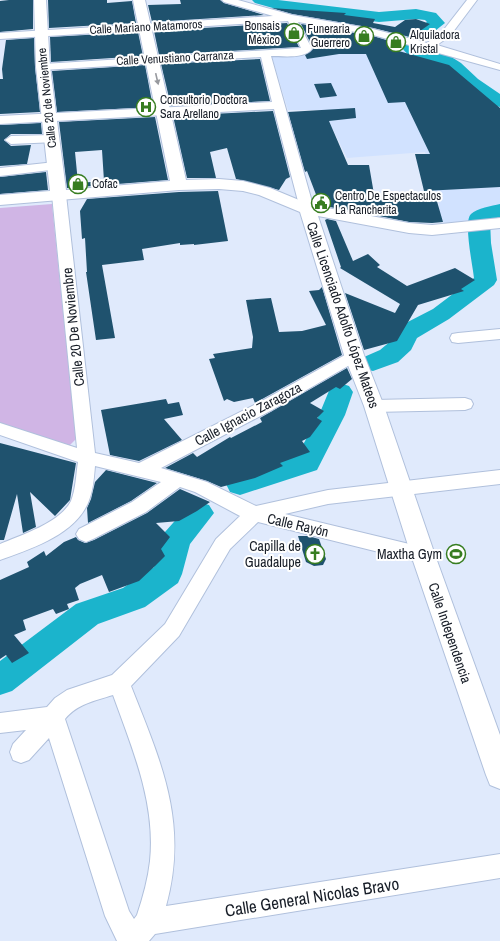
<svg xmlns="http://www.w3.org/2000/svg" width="500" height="941" viewBox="0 0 500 941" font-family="'Archivo Narrow',sans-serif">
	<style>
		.built { fill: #d1e2ff }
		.green { fill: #d0b5e5 }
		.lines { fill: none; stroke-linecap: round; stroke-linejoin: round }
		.river { fill: #1bb4cc; fill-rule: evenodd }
		.building { fill: #1f526e; fill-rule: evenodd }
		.street-casing { stroke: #b0c0dc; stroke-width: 2 }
		.secondary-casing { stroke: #b0c0dc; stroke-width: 2 }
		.street { fill: #fff; fill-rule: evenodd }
		.secondary { fill: #fff; fill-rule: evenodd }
		.oneway { fill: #97999e }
		.labels { text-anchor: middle; stroke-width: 4; stroke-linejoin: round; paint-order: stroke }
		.far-poi-label { font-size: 12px; fill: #171d27; stroke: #fff; text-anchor: start }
		.far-street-label { font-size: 12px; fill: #171d27; stroke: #fff }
		.street-label { font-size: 14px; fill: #171d27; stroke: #fff }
		.poi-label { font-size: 14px; fill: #171d27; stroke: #fff; text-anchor: end }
		.near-street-label { font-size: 17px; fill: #171d27; stroke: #fff }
	</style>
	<rect width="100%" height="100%" fill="#e0eafc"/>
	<path class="built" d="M360,32L409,44L408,53L447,65L477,90L500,104V206L470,215L476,221L444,226L443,221H440L439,205L425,152L347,158L323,110H288L272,57L310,55Z"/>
	<path class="green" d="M52,204L76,439L68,447L0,425V208Z"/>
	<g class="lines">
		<g class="river">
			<path d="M252,0H278L379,12L416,9L436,13L445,23L421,42L420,47L428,51L445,53L461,63L478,79L500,94V107C474,101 459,74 436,63C426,57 411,61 403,49L407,37L427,22L425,20L416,19L379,22L280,10L255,3Z"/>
			<path d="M500,204V217L490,220L491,243L497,280L494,285L449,319L417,338L411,350L398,362L373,371L364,369L360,363L364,357L380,350L392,340L398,327L433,309L474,278C473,267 463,221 471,214C477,208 492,206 500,204Z"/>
			<path d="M340,383L349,386L353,392L345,415L317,470L240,495L230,492L226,484L230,476L297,456L319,415L331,386Z"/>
			<path d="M199,502L209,505L214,513L190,544L182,574L178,583L145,607L98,624L12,691L0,695V661L76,604L123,588L154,567L161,540L165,532L189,505Z"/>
		</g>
	</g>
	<g class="building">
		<path d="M9,0H33V29L0,32V1Z"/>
		<path d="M48,0H107V3L132,1L136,23L49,28Z"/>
		<path d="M180,0H220L224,3L264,15L152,22L148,5L181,4Z"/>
		<path d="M271,8L346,13L344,15L375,19L373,23L395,27L405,20L416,19L430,24L413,36L416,37L414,38L373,28L292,14Z"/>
		<path d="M287,23L299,47L159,55L154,31Z"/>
		<path d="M301,24L373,36L403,45L395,50L449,65L500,108V187L424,191L415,154H430L405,102L388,103L366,54H339L307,59L305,55L313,48Z"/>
		<path d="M138,32L143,56L51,62L50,37Z"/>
		<path d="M34,38L35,67L40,112L0,114V79H3L2,69L6,40Z"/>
		<path d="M260,59L270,101L171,106L161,64Z"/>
		<path d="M145,65L153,107L57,112L52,71Z"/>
		<path d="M331,83L337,96L320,98L314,84Z"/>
		<path d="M355,108L356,118L329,121L348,165H369L375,200L436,198L443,222L432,223L409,222L359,212L360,208L345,210L320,205L307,171L305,172L288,112Z"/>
		<path d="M273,111L290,177L286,179L279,190L236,179L227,148L210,152L216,178H187L173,116Z"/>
		<path d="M155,117L168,180L67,188L59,122ZM102,150L104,181L78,183L75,152Z"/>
		<path d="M41,123L42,134H11L4,140L11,146L31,145L27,164L0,166V125Z"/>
		<path d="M46,172L48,190L0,194V177Z"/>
		<path d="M218,191L228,241L194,245V244L180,245V243L142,249L144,260L102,265L115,338L96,340L86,272H87L85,238L82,239L80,211L87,199L179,192Z"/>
		<path d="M327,219L336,221L353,261L368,254L380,265L377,267L407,286L455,268L475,280L461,289L464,291L418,305L397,341L364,350L345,293L395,313L400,304L340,268L341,267L325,220Z"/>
		<path d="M322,287L342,355L255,403L253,398L234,402L227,399L224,401L209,359L215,358L213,354L252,348L253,337L246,300L271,298L279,332L302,331L326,325L309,291L319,290Z"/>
		<path d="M347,368L352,379L340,389L336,387L310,403L324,411L317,418L322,421L310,437L302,441L310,452L280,463L283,466L255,478L221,487L207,481L165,468L193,453L197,457L230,437L231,438L262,422L260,418Z"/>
		<path d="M166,399L168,404L179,402L183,415L164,419L182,440L139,461L110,455L101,410Z"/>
		<path d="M0,443L76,463L70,500L55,516L30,492L36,527L23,533L17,494L4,540H0Z"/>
		<path d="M106,470L157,483L131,501L88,523L87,508L91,499L95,482Z"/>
		<path d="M180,489L210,502L197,511L179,521L156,523L170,537L161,549L165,556L155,566L139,581L109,592L102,575L80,584L75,588L79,600L67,604L69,609L56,614L53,609L23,620L26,630L14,635L29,653L12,663L6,655L0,659V580L29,567L27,562L44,551L46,556L64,542L76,537L78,540L85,543L94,540L147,513Z"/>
		<path d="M298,536H308L319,539L326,559L323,565L314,566L306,562Z"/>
	</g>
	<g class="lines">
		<g class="street-casing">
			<g id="street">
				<path d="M222,0H238L292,15L373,29L427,43L442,32L467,0H477L450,36L437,45L500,64V70L373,35L298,22L312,49C305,59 283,56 271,56L314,209L312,212H302L300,209L274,109L0,124V116L272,102L261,57L43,70L38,67L43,64L301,48L288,21L0,39V33L273,16L224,2Z"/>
				<path d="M52,135L56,136L58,139L56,142L11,144L5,140L11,136Z"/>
				<path d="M55,162L61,166L59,169L0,176V168Z"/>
				<path d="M59,191L64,192L66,195L95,453L139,463L260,402L354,350L360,351L362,355L360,359L272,410L161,468L207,482L256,506L328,490L500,470V484L328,504L285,514L430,549L433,555L430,561L423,563L258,522L230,549L179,636L131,686C161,762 189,823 166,906L500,854V878L155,934L149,941H117L105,916L49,738L29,760L21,763L13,760L10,752L13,744L26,730L0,733V713L47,707L55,698L67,690L112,675L165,624L216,539L240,516L195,492L180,487L146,512L93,539L86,542L79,539L76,534L79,529L132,502L161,482L95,466C94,479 93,491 88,503C74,535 31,549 0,560V544C21,535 60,523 71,501C76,489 76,474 78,462L0,435V423L77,448L52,195L54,192ZM113,695C132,748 156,803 150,861C148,879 143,897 137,915L134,919L129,911L65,719C77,704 94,701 113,695Z"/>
				<path d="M500,329V339L458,343L452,342L450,338L452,334L458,333Z"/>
				<path d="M465,398L471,400L473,404L471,408L465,410L374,412L368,410L366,406L368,402L374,400Z"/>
			</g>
		</g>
		<g class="secondary-casing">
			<path id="secondary" d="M34,0H46L50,67L66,190L170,181L133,0H145L186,180L219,179L243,181L270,188L311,205L409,223L432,225L500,218V228L432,235L409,233L318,216L364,355L384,406L435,555L500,735V789L490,785L486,775L411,555L364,406L344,355L300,212L259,195L243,191L219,189L179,190L0,205V195L50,191L36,67Z"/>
		</g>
		<use href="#street" class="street"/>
		<use href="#secondary" class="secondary"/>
	</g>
	<defs><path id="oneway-solid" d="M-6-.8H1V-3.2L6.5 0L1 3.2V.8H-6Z"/></defs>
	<use class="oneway" href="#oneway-solid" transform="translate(157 79) rotate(77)"/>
	<defs>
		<g id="shop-ring" transform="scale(1)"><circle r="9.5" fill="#fff" stroke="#377d21" stroke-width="1.5"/><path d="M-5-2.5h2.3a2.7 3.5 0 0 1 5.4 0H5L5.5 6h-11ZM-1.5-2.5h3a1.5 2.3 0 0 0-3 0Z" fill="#377d21"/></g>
		<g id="hospital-ring" transform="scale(1)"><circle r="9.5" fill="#fff" stroke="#377d21" stroke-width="1.5"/><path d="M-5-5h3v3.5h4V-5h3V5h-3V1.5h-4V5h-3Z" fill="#377d21"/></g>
		<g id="civic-ring" transform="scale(1)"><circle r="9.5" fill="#fff" stroke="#377d21" stroke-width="1.5"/><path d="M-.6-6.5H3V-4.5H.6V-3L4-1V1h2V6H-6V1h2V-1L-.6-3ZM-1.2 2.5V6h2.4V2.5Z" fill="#377d21"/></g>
		<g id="church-ring" transform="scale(1)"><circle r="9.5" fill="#fff" stroke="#377d21" stroke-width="1.5"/><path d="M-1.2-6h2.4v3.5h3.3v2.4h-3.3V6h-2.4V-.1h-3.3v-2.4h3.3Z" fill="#377d21"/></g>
		<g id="stadium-ring" transform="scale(1)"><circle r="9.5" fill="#fff" stroke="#377d21" stroke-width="1.5"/><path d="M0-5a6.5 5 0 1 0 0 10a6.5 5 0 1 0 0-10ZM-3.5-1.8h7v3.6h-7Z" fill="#377d21"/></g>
	</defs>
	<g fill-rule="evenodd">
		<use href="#shop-ring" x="294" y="33"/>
		<use href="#shop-ring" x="364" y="36"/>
		<use href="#shop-ring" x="396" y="42"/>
		<use href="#hospital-ring" x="146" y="107"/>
		<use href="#shop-ring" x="78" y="184"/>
		<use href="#civic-ring" x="321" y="203"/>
		<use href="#church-ring" x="315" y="554"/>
		<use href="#stadium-ring" x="456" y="554"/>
	</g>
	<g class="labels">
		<g class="far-poi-label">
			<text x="280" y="30" text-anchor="end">Bonsais<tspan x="280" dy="14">México</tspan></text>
			<text x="350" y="33" text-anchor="end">Funeraria<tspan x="350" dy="14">Guerrero</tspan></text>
			<text x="410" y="39">Alquiladora<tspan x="410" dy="14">Kristal</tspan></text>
			<text x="160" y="104">Consultorio Doctora<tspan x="160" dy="14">Sara Arellano</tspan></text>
			<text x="92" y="188">Cofac</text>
			<text x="335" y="200">Centro De Espectaculos<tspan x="335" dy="14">La Rancherita</tspan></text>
		</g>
		<g class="far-street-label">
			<text transform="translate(146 27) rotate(-3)" y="4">Calle Mariano Matamoros</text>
			<text transform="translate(175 58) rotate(-3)" y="4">Calle Venustiano Carranza</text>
			<text transform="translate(47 98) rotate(-96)" y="4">Calle 20 de Noviembre</text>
		</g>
		<g class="street-label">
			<text transform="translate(343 315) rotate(71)" y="5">Calle Licenciado Adolfo López Mateos</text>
			<text transform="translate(73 327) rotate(-96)" y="5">Calle 20 De Noviembre</text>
			<text transform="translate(248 414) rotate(-28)" y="5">Calle Ignacio Zaragoza</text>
			<text transform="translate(298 525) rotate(13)" y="5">Calle Rayón</text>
			<text transform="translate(450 633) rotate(71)" y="5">Calle Independencia</text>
		</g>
		<g class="poi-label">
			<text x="301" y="551">Capilla de<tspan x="301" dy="16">Guadalupe</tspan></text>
			<text x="442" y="559">Maxtha Gym</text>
		</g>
		<g class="near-street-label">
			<text transform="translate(312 897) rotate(-9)" y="6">Calle General Nicolas Bravo</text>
		</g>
	</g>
</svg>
